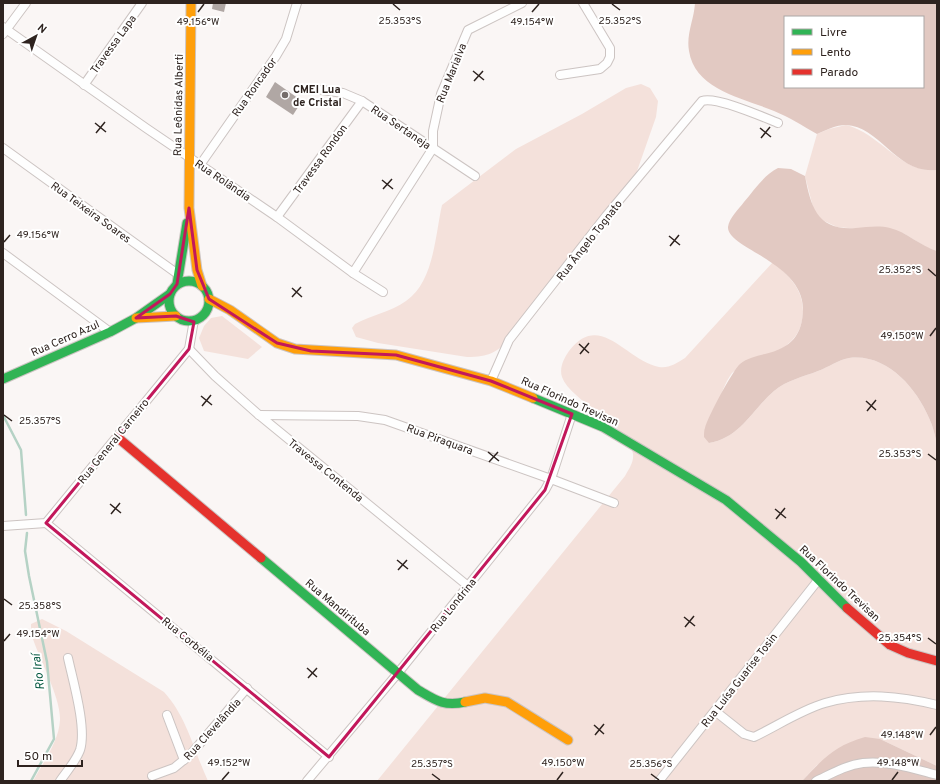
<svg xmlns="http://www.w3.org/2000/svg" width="940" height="784" viewBox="0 0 940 784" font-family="Overpass,sans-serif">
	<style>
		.green { fill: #f4e1db }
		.forest { fill: #e2c9c2; fill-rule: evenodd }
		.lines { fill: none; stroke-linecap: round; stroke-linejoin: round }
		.stream { stroke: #b5d2c5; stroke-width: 2.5 }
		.building { fill: #b0a7a4 }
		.street-casing { stroke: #ccc4c2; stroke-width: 10 }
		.fast-casing { stroke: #ccc4c2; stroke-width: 11 }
		.slow-casing { stroke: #ccc4c2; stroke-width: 11 }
		.jam-casing { stroke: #ccc4c2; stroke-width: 11 }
		.street { stroke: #fefefe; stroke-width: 8 }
		.fast { stroke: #30b455; stroke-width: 9 }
		.slow { stroke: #ff9f0a; stroke-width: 9 }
		.jam { stroke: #e5322d; stroke-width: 9 }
		.marked { fill: none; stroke: #c2185b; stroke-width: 3; stroke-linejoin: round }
		.ticks { fill: none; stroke: #2e231f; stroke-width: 1.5 }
		.poi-dot { fill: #756d6a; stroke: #fff; stroke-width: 1.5 }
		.labels { text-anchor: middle; stroke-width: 4; stroke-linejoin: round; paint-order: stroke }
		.street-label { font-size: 11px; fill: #2e231f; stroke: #fff }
		.poi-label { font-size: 11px; font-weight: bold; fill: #2e231f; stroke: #fff; text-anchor: start }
		.water-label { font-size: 12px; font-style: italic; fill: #00553d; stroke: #fff }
		.ticks-label { font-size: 10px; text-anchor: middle; fill: #2e231f; stroke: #fff; stroke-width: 4; stroke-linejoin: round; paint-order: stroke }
	</style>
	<rect width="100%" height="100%" fill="#faf6f5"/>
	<g class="green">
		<path d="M641,84L650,88L658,101L656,117L636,174L515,334C498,351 492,357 467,357L378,343L356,337L352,328L355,324C371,315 391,312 406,301C434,282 435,236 442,205L516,149L582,114L626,88Z"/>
		<path d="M846,125C880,133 901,174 937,170V251L928,248L903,233L837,227L822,220L814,211L805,176L817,134L829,129Z"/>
		<path d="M773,262C790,277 803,289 803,312C802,347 771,354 745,366C741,368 735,370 732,373C718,392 715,421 709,443C740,438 752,410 774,391C787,380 803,377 818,371C829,367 838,360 849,358C886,353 916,387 929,418C933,426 935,436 937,444V766L880,739L817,765L802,781H377L625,476C629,469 634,462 633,454C630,425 570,401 562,377C559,368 564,358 569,351C599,312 624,357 655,366C667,370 675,364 685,358Z"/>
		<path d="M222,316L262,347L248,359L204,351L199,338L204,326L211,318Z"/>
		<path d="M42,619L66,631L164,692C187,717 194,751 208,781H33C43,763 59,741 60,720C61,697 38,657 31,633V624Z"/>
	</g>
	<g class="forest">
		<path d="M695,3H937V170C897,175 880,126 846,125C836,125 826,130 817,134C803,126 789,117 774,111C743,98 695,90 689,51C686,34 694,20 695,3ZM785,17H923V87H785Z"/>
		<path d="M778,168L791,169L805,176C811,208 818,231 856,228C867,227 879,225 890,228C907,232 920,246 937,251V444C935,436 933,426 929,418C916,387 886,353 849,358C838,360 829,367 818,371C803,377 787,380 774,391C752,410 740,438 709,443L704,437C704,434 704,430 705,428C707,418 733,370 740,364C747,358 757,356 765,354C791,348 803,335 803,308C802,262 727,248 728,227C729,218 739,209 744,202C755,189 764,175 778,168Z"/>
		<path d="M865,737L880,739L937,766V781H802C824,758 834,746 865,737Z"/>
	</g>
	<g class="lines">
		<g class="stream">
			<path d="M3,415L21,450L26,515"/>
			<path d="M27,533L25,551L29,576L47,662L54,739L31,781"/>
		</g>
	</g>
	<g class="building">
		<path d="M213,3H226L224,12L212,9Z"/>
		<path d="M275,82L302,101L293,115L266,97Z"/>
	</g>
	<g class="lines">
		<g class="street-casing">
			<g id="street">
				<path d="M3,27L146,128L277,217L353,273L383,292"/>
				<path d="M3,34L26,3"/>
				<path d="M560,75L600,69L607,63L610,57V48L583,3"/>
				<path d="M84,85L142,3"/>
				<path d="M322,90L343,93L362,101L475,176"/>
				<path d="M3,148L179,275"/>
				<path d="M200,165L276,56L286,39L297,3"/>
				<path d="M277,217L362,101"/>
				<path d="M3,253L110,332"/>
				<path d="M353,273L433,148V131L441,94L468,30L522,3"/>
				<path d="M189,349L215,376L259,415L468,586"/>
				<path d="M491,381L509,340L606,216L702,101C716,96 763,117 778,123"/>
				<path d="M259,415L358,416L385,420L551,479L614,503"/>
				<path d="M46,523L329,757"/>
				<path d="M3,526L46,523L189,349L194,320"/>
				<path d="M715,711L744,734L754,737C777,726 801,710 825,703C863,692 900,696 937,705"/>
				<path d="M167,715L184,760"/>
				<path d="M152,776L174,768L191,754L247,688"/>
				<path d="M60,781C67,771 76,761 80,750C87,728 73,681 68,658"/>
				<path d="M307,781L398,673L545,490L551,479L572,414"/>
				<path d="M659,781L819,579"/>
				<path d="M816,781C831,774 846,765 863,763C887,760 914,769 937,775"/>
			</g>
		</g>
		<g class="fast-casing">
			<g id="fast">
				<circle cx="189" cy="301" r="20"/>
				<path d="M177,284L187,223"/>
				<path d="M3,379L110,332L136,318L170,294"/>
				<path d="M533,398L603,427L726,500L801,562L847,608"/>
				<path d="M261,558L418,690C435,700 444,707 465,702"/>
			</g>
		</g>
		<g class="slow-casing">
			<g id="slow">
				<path d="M191,3L189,208L197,270L202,286"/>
				<path d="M209,299L230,310L277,343L295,349L396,355L491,381L533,398"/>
				<path d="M136,318L176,316"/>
				<path d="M465,702L485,698L507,702L568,740"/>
			</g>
		</g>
		<g class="jam-casing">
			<g id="jam">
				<path d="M117,437L261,558"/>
				<path d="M847,608L890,645L908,653L937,661"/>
			</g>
		</g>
		<use href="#street" class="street"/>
		<use href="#fast" class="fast"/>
		<use href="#slow" class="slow"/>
		<use href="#jam" class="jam"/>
	</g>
	<path class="marked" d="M189,208L197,270L209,299L277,343L311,351L396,355L491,381L572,414L545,490L329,757L46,523L189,349L194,322L176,316L136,318L170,294L177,284Z"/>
	<path class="ticks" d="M393,4L400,10M612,4L620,10M198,12L204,4M532,12L539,4M473,71L484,80M474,81L483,71M95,123L106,132M760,128L771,137M96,133L105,122M761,138L770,127M382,180L393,189M383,189L392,179M669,236L680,245M4,242L10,235M670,246L679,235M928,269L936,276M292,288L302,297M292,297L301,287M930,336L936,328M579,344L589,353M580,354L589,343M201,396L212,405M866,401L876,410M202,406L211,395M867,411L876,400M4,415L12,421M488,452L499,461M928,454L936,460M489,462L498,452M110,504L121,513M775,509L786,518M111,514L120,503M776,519L785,508M397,560L408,569M398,570L407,560M4,599L12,605M684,617L695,626M685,627L694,616M928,638L936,644M4,641L10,634M307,668L317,677M308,678L317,668M594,725L604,734M595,735L604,724M930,735L936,727M432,774L440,780M651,774L659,780M222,780L229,772M557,780L563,772M892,780L898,772"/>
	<circle class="poi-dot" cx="285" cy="95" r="4"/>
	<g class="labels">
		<g class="street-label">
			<text transform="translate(113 44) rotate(-54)" y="4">Travessa Lapa</text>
			<text transform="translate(451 73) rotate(-68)" y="4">Rua Marialva</text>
			<text transform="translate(254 87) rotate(-55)" y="4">Rua Roncador</text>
			<text transform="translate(178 105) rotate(-89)" y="4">Rua Leônidas Alberti</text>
			<text transform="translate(401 127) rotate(34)" y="4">Rua Sertaneja</text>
			<text transform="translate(320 159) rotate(-54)" y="4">Travessa Rondon</text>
			<text transform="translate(223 180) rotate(34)" y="4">Rua Rolândia</text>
			<text transform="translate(91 212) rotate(36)" y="4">Rua Teixeira Soares</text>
			<text transform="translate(589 240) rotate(-52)" y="4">Rua Ângelo Tognato</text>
			<text transform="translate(65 338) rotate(-24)" y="4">Rua Cerro Azul</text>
			<text transform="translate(570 401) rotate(24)" y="4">Rua Florindo Trevisan</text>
			<text transform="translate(440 439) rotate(20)" y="4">Rua Piraquara</text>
			<text transform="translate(113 441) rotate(-51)" y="4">Rua General Carneiro</text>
			<text transform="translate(326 470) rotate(39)" y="4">Travessa Contenda</text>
			<text transform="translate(840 583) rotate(43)" y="4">Rua Florindo Trevisan</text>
			<text transform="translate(453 605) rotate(-51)" y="4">Rua Londrina</text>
			<text transform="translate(338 607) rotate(40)" y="4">Rua Mandirituba</text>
			<text transform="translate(188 639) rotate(39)" y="4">Rua Corbélia</text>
			<text transform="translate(739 680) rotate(-52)" y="4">Rua Luísa Guarise Tosin</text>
			<text transform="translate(212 729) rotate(-48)" y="4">Rua Clevelândia</text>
		</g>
		<g class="poi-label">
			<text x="293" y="93">CMEI Lua<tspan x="293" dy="13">de Cristal</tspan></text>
		</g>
		<g class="water-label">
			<text transform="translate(38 672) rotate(-97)" y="4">Rio Iraí</text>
		</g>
	</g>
	<g class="ticks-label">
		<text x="620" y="24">25.352°S</text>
		<text x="400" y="24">25.353°S</text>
		<text x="198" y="25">49.156°W</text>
		<text x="532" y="25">49.154°W</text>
		<text x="38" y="238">49.156°W</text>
		<text x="900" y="273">25.352°S</text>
		<text x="902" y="339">49.150°W</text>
		<text x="40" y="424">25.357°S</text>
		<text x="900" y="457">25.353°S</text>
		<text x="40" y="609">25.358°S</text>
		<text x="38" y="637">49.154°W</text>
		<text x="900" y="641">25.354°S</text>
		<text x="902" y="738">49.148°W</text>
		<text x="229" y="766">49.152°W</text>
		<text x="563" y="766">49.150°W</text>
		<text x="898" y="766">49.148°W</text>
		<text x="432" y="767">25.357°S</text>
		<text x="651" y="767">25.356°S</text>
	</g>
	<rect width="940" height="784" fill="none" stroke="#2e231f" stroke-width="8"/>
	<rect x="784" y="16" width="140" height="72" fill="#ffffff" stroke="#aba7a5"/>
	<rect x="792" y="29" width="20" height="6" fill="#30b455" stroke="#aba7a5"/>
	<text x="820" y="36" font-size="12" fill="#2e231f">Livre</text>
	<rect x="792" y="49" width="20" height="6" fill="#ff9f0a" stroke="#aba7a5"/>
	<text x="820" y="56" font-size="12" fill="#2e231f">Lento</text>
	<rect x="792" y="69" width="20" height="6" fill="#e5322d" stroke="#aba7a5"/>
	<text x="820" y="76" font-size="12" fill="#2e231f">Parado</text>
	<g transform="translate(36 36) rotate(40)" stroke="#ffffff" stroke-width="3" paint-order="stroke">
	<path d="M0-3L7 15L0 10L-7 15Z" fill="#2e231f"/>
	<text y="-6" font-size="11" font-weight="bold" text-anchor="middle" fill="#2e231f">N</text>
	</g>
	<path d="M18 760v6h64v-6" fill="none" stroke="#2e231f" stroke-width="2"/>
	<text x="24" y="760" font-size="12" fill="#2e231f" stroke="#ffffff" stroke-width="3" paint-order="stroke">50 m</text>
</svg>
